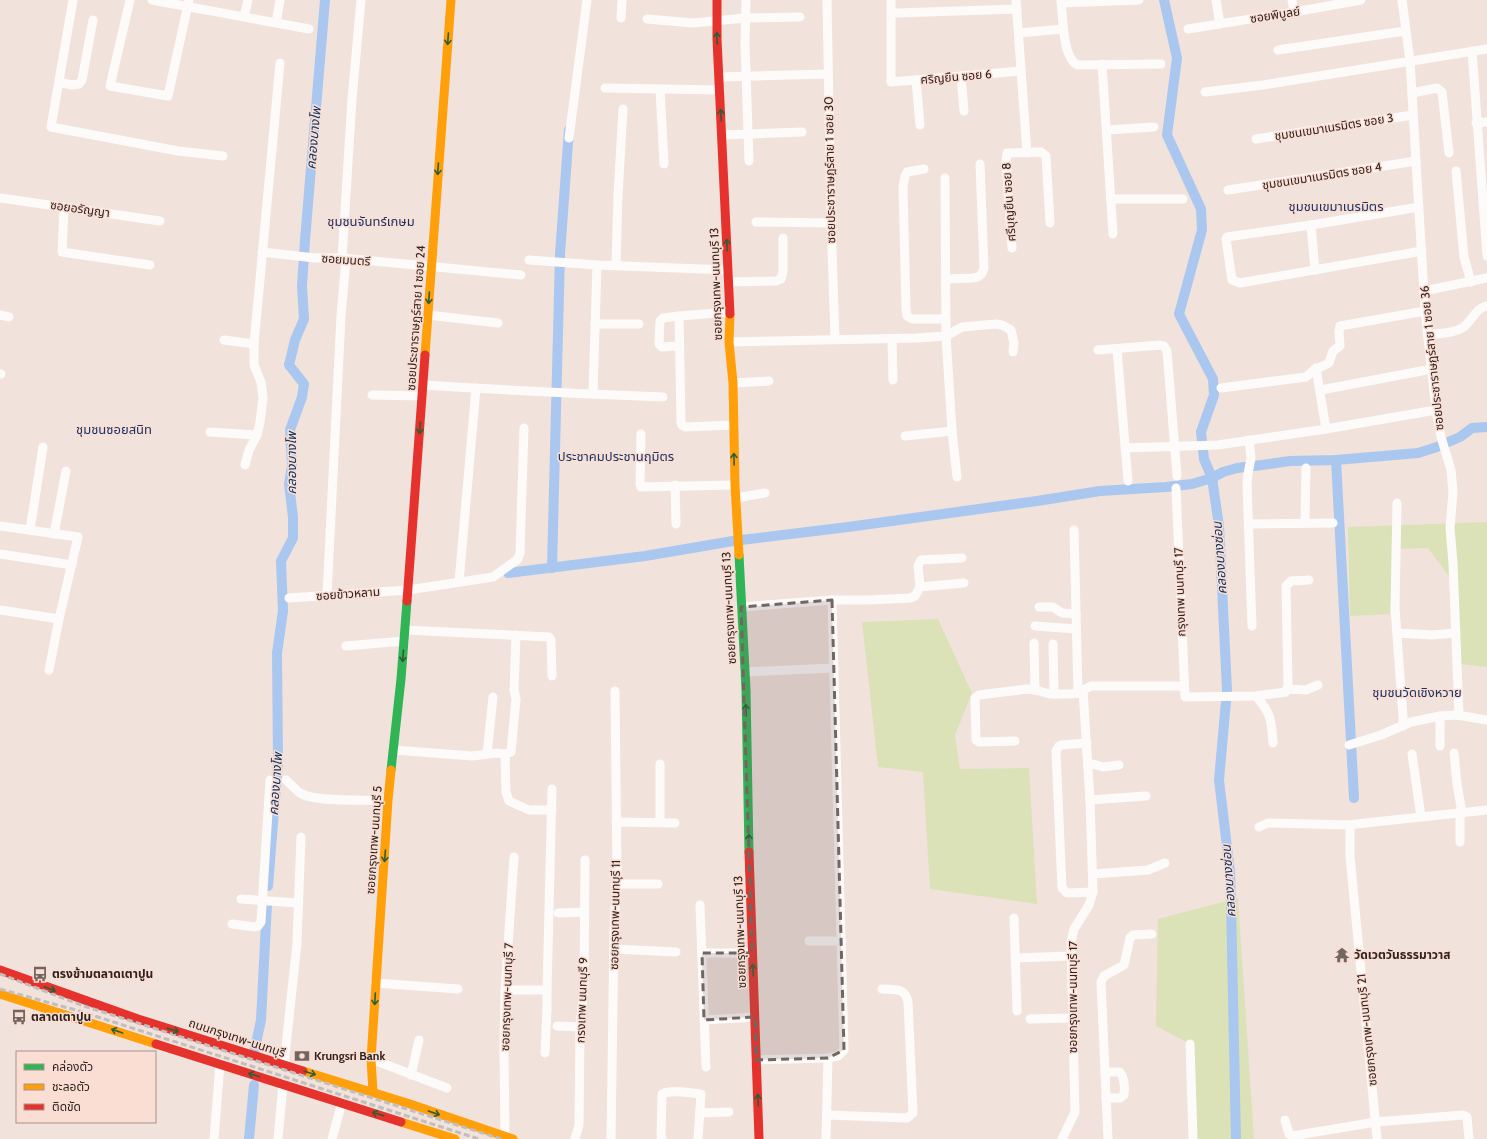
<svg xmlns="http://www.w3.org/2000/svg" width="1487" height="1139" viewBox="0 0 1487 1139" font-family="Cabin,'Noto Sans Thai',sans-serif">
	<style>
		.green { fill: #dbe2b7 }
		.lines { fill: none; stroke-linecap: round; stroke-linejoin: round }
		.canal { stroke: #aac7ef; stroke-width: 10 }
		.street { stroke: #fdfbfa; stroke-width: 9 }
		.fast { stroke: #30b455; stroke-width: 9 }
		.slow { stroke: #ff9f0a; stroke-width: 9 }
		.jam { stroke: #e5322d; stroke-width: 9 }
		.rail { stroke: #c2bebd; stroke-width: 3; stroke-dasharray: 6 3; stroke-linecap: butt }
		.oneway { stroke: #2f5d35 }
		.marked { fill: #726661; fill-opacity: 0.2; stroke: #726661; stroke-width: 3; stroke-dasharray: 8 5; stroke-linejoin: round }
		.labels { text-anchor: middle; stroke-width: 3; stroke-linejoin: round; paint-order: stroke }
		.street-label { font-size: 12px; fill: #2e231f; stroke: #faded3 }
		.poi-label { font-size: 12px; font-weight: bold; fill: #2e231f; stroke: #faded3; text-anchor: start }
		.water-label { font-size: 13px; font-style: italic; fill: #0c3563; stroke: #faded3 }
		.neighbourhood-label { font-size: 13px; fill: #173469; stroke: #faded3 }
	</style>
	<rect width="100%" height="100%" fill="#f1e2dc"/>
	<g class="green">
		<path d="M1487,522V667L1458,664L1451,579L1428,548L1395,549L1390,614L1350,616L1348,527Z"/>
		<path d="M938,619L972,693L955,735L960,769L1029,768L1037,904L930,889L923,772L878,767L862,622Z"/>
		<path d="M1238,898L1254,1139H1197L1190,1044L1156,1026L1158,919Z"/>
	</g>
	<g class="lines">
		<g class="canal">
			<path d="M1164,0L1177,58L1167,135L1201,209L1202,230L1179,314L1213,379L1214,395L1201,432L1204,459L1212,478L1219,526L1227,690L1219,780L1230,872L1231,903L1236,1139"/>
			<path d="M1336,460L1354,798"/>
			<path d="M552,568L560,254L569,130"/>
			<path d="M508,573L645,556L733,541L848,527L1037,501L1100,491L1166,487L1192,484L1212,478L1223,472L1237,468L1262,465L1290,461L1336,460L1418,453L1437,447L1460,437L1472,428L1487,427"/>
			<path d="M268,886L278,761L277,653L283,611L281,561L293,538V517L289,484L292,465L290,430L302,397L304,384L289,365L295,340L304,319L302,286L305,240L325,0"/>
			<path d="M254,1053L261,1020L267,904"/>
			<path d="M249,1139L254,1085"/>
		</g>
		<g class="street">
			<path d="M73,0L51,127L178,151L223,156"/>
			<path d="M130,0L110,86L168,96L189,0"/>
			<path d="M152,0L309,29"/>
			<path d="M746,0L745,44L749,161"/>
			<path d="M827,0L831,218L835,339"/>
			<path d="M891,0V82L1021,71"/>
			<path d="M1016,0L1027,153"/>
			<path d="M1061,0C1063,15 1062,59 1078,65L1161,64"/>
			<path d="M1216,0L1220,24"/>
			<path d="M1292,0L1294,12"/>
			<path d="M1402,0L1410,61L1425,311L1436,410L1441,437L1451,470L1453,492L1450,528L1453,563L1459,715"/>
			<path d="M1061,3L1139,0"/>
			<path d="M897,13L1017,9"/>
			<path d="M244,17L248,0"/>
			<path d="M621,18L622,0"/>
			<path d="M647,19L693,23L745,18L800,17"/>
			<path d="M276,23L280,0"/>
			<path d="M1188,29L1294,12L1361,0"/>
			<path d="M1019,33L1063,29"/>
			<path d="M1278,50L1405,31"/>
			<path d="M1472,51L1487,256"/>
			<path d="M1102,64L1113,234"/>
			<path d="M961,76L964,111"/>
			<path d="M719,77L828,74"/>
			<path d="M916,80L920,125"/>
			<path d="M59,82L72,85L79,84L82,80L93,20"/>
			<path d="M605,88L720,90"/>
			<path d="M660,89L664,164"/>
			<path d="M1205,92L1263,85L1487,49"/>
			<path d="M1412,93L1437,88L1442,92L1449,153"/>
			<path d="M1476,123L1487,122"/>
			<path d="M1107,130L1154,127"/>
			<path d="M722,135L802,132"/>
			<path d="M569,138L587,0"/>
			<path d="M1256,139L1413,115"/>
			<path d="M924,169L907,172L905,176L903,187L906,309L907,316L912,319H946"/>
			<path d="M1456,171L1464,257L1471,282"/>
			<path d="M945,178L946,336L952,431L957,477"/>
			<path d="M1228,190L1416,161"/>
			<path d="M0,198L160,221"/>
			<path d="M1111,199H1183"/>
			<path d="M64,207L62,252L150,265"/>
			<path d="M1419,207L1311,225L1227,237L1226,239L1232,280L1240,283L1422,251"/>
			<path d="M756,222L831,223"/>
			<path d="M1311,225L1315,270"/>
			<path d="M1012,248L1006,161L1007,153L1041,152L1046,156L1050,223"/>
			<path d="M262,252L315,258H342L521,275"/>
			<path d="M342,258L352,99L361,0"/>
			<path d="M529,260L597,265L728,270"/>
			<path d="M616,265L618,195L623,109"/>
			<path d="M946,279L973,278C980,277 982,275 984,268L980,164"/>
			<path d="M728,282L776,281L781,279L783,271V238"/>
			<path d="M1424,291L1487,278"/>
			<path d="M730,312L679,316L681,422L682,425L685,427L734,425"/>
			<path d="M0,315L9,317"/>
			<path d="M428,315L498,323"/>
			<path d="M679,316L663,318L660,321L659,344L662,347L679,346"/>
			<path d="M595,324H639"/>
			<path d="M1428,335C1438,333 1453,334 1462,328C1472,322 1475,308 1487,306"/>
			<path d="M892,339L893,380"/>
			<path d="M224,340L254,344"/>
			<path d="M729,342L917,338L946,336L962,327L996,324L1002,325L1011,330L1014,343L1013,352"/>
			<path d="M1117,349L1128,481"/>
			<path d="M1098,350L1160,345L1164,346L1167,351L1177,476"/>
			<path d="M1316,368L1326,429"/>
			<path d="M0,374H1"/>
			<path d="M733,383L769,381"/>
			<path d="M423,385C503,390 583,394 663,397"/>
			<path d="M1221,388L1306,377L1314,370L1329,363L1333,351L1340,346L1339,332L1340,326L1425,311"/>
			<path d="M1321,390L1432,369"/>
			<path d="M593,394L597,265"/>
			<path d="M372,395L422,396"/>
			<path d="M210,432L257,435"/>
			<path d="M641,434L640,484L641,487L735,485"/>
			<path d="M905,436L952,431"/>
			<path d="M1249,440L1251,458L1248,474L1247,484L1252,626"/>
			<path d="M1125,448L1218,445L1326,429L1436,410"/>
			<path d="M245,465L249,450L257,435L260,422L263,398L261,382L254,365V344L280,63"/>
			<path d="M675,485L676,524"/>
			<path d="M1176,488L1185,697L1256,696L1286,692L1288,685L1286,586L1291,581L1309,580"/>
			<path d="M736,498L765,493"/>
			<path d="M1397,503L1395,608L1403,717V726"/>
			<path d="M1305,523L1306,468"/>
			<path d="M1250,524L1333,523"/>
			<path d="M0,526L78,537L59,619L49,670"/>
			<path d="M30,530L43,447"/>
			<path d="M1074,530L1078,693"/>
			<path d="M54,534L66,471"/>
			<path d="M0,554L72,565"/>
			<path d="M459,582L476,388"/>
			<path d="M920,587L918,566L921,560L962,558"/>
			<path d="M327,595L341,316L346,259"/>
			<path d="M289,598L408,590L493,577L518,559L520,553L524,428"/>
			<path d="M832,600H869L910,598L915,596L920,587L964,583"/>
			<path d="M741,607L832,600L844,1050L838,1056L828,1058L756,1060"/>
			<path d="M1039,607H1053L1062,613L1076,614"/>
			<path d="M0,610L59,619"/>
			<path d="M1035,626L1076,629"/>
			<path d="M405,630L549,637L551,640L552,676"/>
			<path d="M1397,633L1432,635L1456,633"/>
			<path d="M1034,643L1035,690"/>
			<path d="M1053,644L1054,694"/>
			<path d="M346,646L404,641"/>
			<path d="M744,672L834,668"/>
			<path d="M1287,689L1306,690L1318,685"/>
			<path d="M1256,696C1272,715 1271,719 1273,743"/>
			<path d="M1440,716V746"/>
			<path d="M1015,741L979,742L976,740L975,698L979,695L1027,689L1035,690L1050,694H1070L1078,693L1091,686H1184"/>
			<path d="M1087,743L1061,745L1059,746L1056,751L1062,888L1067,893L1093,892"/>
			<path d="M1349,745L1381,735L1411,722L1440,716L1457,715L1487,720"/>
			<path d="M394,750L472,756L497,753L505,754L511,752L516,699L514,690L516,635"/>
			<path d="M1454,753L1457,784L1462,813"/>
			<path d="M487,754L493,697"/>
			<path d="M505,754L506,792L509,801L529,810H552"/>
			<path d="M1412,754L1421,817"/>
			<path d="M1088,765L1093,764L1103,767L1119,765"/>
			<path d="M286,780C291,784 297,792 302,794C316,802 370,800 388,800"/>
			<path d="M1090,800L1146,796"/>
			<path d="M1460,813V842"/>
			<path d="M616,822L675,823"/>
			<path d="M660,822V764"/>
			<path d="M1350,825V856L1377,1139"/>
			<path d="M1259,827L1268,823L1350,825L1356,824L1487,810"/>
			<path d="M1093,874L1148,870L1165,863"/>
			<path d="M616,884H658"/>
			<path d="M241,899L298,903"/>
			<path d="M700,905L706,1067"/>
			<path d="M558,913L584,912"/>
			<path d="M1014,918L1017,1011"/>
			<path d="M232,924L255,927L258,926L261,922L270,780"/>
			<path d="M809,941H842"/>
			<path d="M614,949L676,952"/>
			<path d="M702,953H752"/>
			<path d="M1016,958L1070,956"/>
			<path d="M375,983L458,989"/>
			<path d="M505,990H547"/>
			<path d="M1030,1019L1072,1018"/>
			<path d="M704,1020L755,1017"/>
			<path d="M557,1026L580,1027"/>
			<path d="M1190,1044L1193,1139"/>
			<path d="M545,1053L547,1009V990L552,789"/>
			<path d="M371,1059L447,1088"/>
			<path d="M284,1065L297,943L301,837"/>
			<path d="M1105,1072H1120C1125,1079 1125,1087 1124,1095L1120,1098H1106"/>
			<path d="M411,1075L419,1040"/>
			<path d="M700,1113L729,1112"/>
			<path d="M827,1115L907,1118L913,1113L908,1002C905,987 895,990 882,989"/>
			<path d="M1285,1120L1289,1134L1292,1136L1376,1122L1463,1115L1467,1117L1469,1139"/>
			<path d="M505,1137L504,1051L505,990L514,857"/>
			<path d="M214,1139L220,1064"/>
			<path d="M278,1139L283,1084"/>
			<path d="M332,1139L342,1102"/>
			<path d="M575,1139L579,1125L580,1027L584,987L585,860"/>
			<path d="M611,1139L614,932L617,871L615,691"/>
			<path d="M662,1139L661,1137L662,1094C673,1089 689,1093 701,1094L698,1139"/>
			<path d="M826,1139L828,1058"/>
			<path d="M1062,1139L1075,1112L1071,942L1074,929L1089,905L1093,892L1090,800L1083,690"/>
			<path d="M1108,1139L1101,982L1104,976L1124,965L1130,938L1133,935L1152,934"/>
		</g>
		<g class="fast">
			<path d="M739,555L746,690L749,852"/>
			<path d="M391,770L401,679L407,601"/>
		</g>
		<g class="slow">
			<path d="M730,314L729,342L733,383L735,485L739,555"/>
			<path d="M425,355L451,0"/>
			<path d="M0,994L156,1044"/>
			<path d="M303,1071L407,1103L513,1139"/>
			<path d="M373,1092L371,1059L388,800L391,770"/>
			<path d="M401,1122L455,1139"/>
		</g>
		<g class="jam">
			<path d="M717,0V39L730,314"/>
			<path d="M407,601L425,355"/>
			<path d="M749,852L759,1139"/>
			<path d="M0,970L138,1019L303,1071"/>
			<path d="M156,1044L401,1122"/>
		</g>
		<g class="rail">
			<path d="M0,974L81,1005L501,1139"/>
			<path d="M0,989L79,1011L479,1139"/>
		</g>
	</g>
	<defs><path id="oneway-shaft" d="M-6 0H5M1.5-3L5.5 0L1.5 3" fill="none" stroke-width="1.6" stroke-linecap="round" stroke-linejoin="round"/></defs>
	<g class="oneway">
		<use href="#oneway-shaft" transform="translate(717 38) rotate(-92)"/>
		<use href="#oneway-shaft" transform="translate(448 39) rotate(94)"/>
		<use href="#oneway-shaft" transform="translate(721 115) rotate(-93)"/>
		<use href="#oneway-shaft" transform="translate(438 169) rotate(94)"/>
		<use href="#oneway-shaft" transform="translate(727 245) rotate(-92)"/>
		<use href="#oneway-shaft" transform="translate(429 298) rotate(94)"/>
		<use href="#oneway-shaft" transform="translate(420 428) rotate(94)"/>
		<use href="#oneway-shaft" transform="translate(734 459) rotate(-91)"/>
		<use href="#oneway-shaft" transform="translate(403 656) rotate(94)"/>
		<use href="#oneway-shaft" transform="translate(746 710) rotate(-92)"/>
		<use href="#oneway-shaft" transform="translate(749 840) rotate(-91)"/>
		<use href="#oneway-shaft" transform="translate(385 856) rotate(94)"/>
		<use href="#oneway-shaft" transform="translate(753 970) rotate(-92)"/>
		<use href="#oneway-shaft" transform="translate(50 989) rotate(21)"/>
		<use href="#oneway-shaft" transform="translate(375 999) rotate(93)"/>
		<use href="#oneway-shaft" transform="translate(173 1030) rotate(18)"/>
		<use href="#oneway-shaft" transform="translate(117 1031) rotate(-161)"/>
		<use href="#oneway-shaft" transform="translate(310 1073) rotate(17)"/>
		<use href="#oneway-shaft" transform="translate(254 1075) rotate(-162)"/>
		<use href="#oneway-shaft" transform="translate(758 1100) rotate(-92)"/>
		<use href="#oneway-shaft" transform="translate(434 1113) rotate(19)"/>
		<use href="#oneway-shaft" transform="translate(378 1114) rotate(-162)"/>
	</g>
	<path class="marked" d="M832,600L844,1050L828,1058L756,1060L755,1017L704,1020L702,953H752L741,607Z"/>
	<defs>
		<g id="temple-bare" transform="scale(1.2)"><path d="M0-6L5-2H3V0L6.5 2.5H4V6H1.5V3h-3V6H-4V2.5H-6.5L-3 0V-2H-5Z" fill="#726661" stroke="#faded3" stroke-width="2.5" paint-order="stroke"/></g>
		<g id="bus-bare" transform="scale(1.2)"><path d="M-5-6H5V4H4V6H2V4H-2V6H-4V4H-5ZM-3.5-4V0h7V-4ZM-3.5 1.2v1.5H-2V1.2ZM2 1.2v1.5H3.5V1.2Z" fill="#726661" stroke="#faded3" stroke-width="2.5" paint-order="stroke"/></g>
		<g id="bank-bare" transform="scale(1.2)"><path d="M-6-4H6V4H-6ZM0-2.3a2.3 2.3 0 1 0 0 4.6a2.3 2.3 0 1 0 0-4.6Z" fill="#726661" stroke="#faded3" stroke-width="2.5" paint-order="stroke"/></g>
	</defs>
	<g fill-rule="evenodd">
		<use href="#temple-bare" x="1342" y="955"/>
		<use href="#bus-bare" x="40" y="974"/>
		<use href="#bus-bare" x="19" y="1017"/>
		<use href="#bank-bare" x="302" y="1056"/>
	</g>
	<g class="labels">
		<g class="street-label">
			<text transform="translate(1275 15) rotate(-9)" y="4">ซอยพิบูลย์</text>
			<text transform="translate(956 77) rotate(-5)" y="4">ศริญยืน ซอย 6</text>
			<text transform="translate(1334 127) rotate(-9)" y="4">ชุมชนเขมาเนรมิตร ซอย 3</text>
			<text transform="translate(830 170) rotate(-91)" y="4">ซอยประชาราษฎร์สาย 1 ซอย 30</text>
			<text transform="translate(1322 176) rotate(-9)" y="4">ชุมชนเขมาเนรมิตร ซอย 4</text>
			<text transform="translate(1009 202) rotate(-94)" y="4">ศรีบุญยืน ซอย 8</text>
			<text transform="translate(80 209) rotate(8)" y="4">ซอยอรัญญา</text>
			<text transform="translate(346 260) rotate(4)" y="4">ซอยมนตรี</text>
			<text transform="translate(716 284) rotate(-92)" y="4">ซอยกรุงเทพ-นนทบุรี 13</text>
			<text transform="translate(416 318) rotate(-86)" y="4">ซอยประชาราษฎร์สาย 1 ซอย 24</text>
			<text transform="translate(1432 358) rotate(-96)" y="4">ซอยประชาราษฎร์สาย 1 ซอย 36</text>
			<text transform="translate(1180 592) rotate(-92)" y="4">กรุงเทพ นนทบุรี 17</text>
			<text transform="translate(348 594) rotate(-4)" y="4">ซอยข้าวหลาม</text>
			<text transform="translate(729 608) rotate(-93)" y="4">ซอยกรุงเทพ-นนทบุรี 13</text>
			<text transform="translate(374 840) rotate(-86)" y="4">ซอยกรุงเทพ-นนทบุรี 5</text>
			<text transform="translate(615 915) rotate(-89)" y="4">ซอยกรุงเทพ-นนทบุรี 11</text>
			<text transform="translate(740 932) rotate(-92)" y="4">ซอยกรุงเทพ-นนทบุรี 13</text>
			<text transform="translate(507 997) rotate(-88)" y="4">ซอยกรุงเทพ-นนทบุรี 7</text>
			<text transform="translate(1073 997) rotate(-90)" y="4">ซอยกรุงเทพ-นนทบุรี 17</text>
			<text transform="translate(582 1000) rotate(-88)" y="4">กรงเทพ นนทบุรี 9</text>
			<text transform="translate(1367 1030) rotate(-96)" y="4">ซอยกรุงเทพ-นนทบุรี 21</text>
			<text transform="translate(237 1038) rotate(18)" y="4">ถนนกรุงเทพ-นนทบุรี</text>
		</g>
		<g class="poi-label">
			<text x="1354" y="959">วัดเวตวันธรรมาวาส</text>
			<text x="52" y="978">ตรงข้ามตลาดเตาปูน</text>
			<text x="31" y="1021">ตลาดเตาปูน</text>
			<text x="314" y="1060">Krungsri Bank</text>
		</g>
		<g class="water-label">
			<text transform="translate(313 138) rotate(-85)" y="5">คลองบางโพ</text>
			<text transform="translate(291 463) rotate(-90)" y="5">คลองบางโพ</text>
			<text transform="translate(1219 558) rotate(-94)" y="5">คลองบางซ่อน</text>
			<text transform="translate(275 784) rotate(-86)" y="5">คลองบางโพ</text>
			<text transform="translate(1228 881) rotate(-94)" y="5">คลองบางซ่อน</text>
		</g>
		<g class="neighbourhood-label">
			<text x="1336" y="211">ชุมชนเขมาเนรมิตร</text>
			<text x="371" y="226">ชุมชนจันทร์เกษม</text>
			<text x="114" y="434">ชุมชนซอยสนิท</text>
			<text x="616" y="461">ประชาคมประชานฤมิตร</text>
			<text x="1417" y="697">ชุมชนวัดเชิงหวาย</text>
		</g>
	</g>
	<rect x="16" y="1051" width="140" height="72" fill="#faded3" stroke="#a8938b"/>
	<rect x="24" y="1064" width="20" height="6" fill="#30b455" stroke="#a8938b"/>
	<text x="52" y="1071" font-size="12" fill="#2e231f">คล่องตัว</text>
	<rect x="24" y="1084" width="20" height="6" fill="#ff9f0a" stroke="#a8938b"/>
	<text x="52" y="1091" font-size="12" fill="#2e231f">ชะลอตัว</text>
	<rect x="24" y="1104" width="20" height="6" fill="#e5322d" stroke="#a8938b"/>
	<text x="52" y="1111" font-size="12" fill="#2e231f">ติดขัด</text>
</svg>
